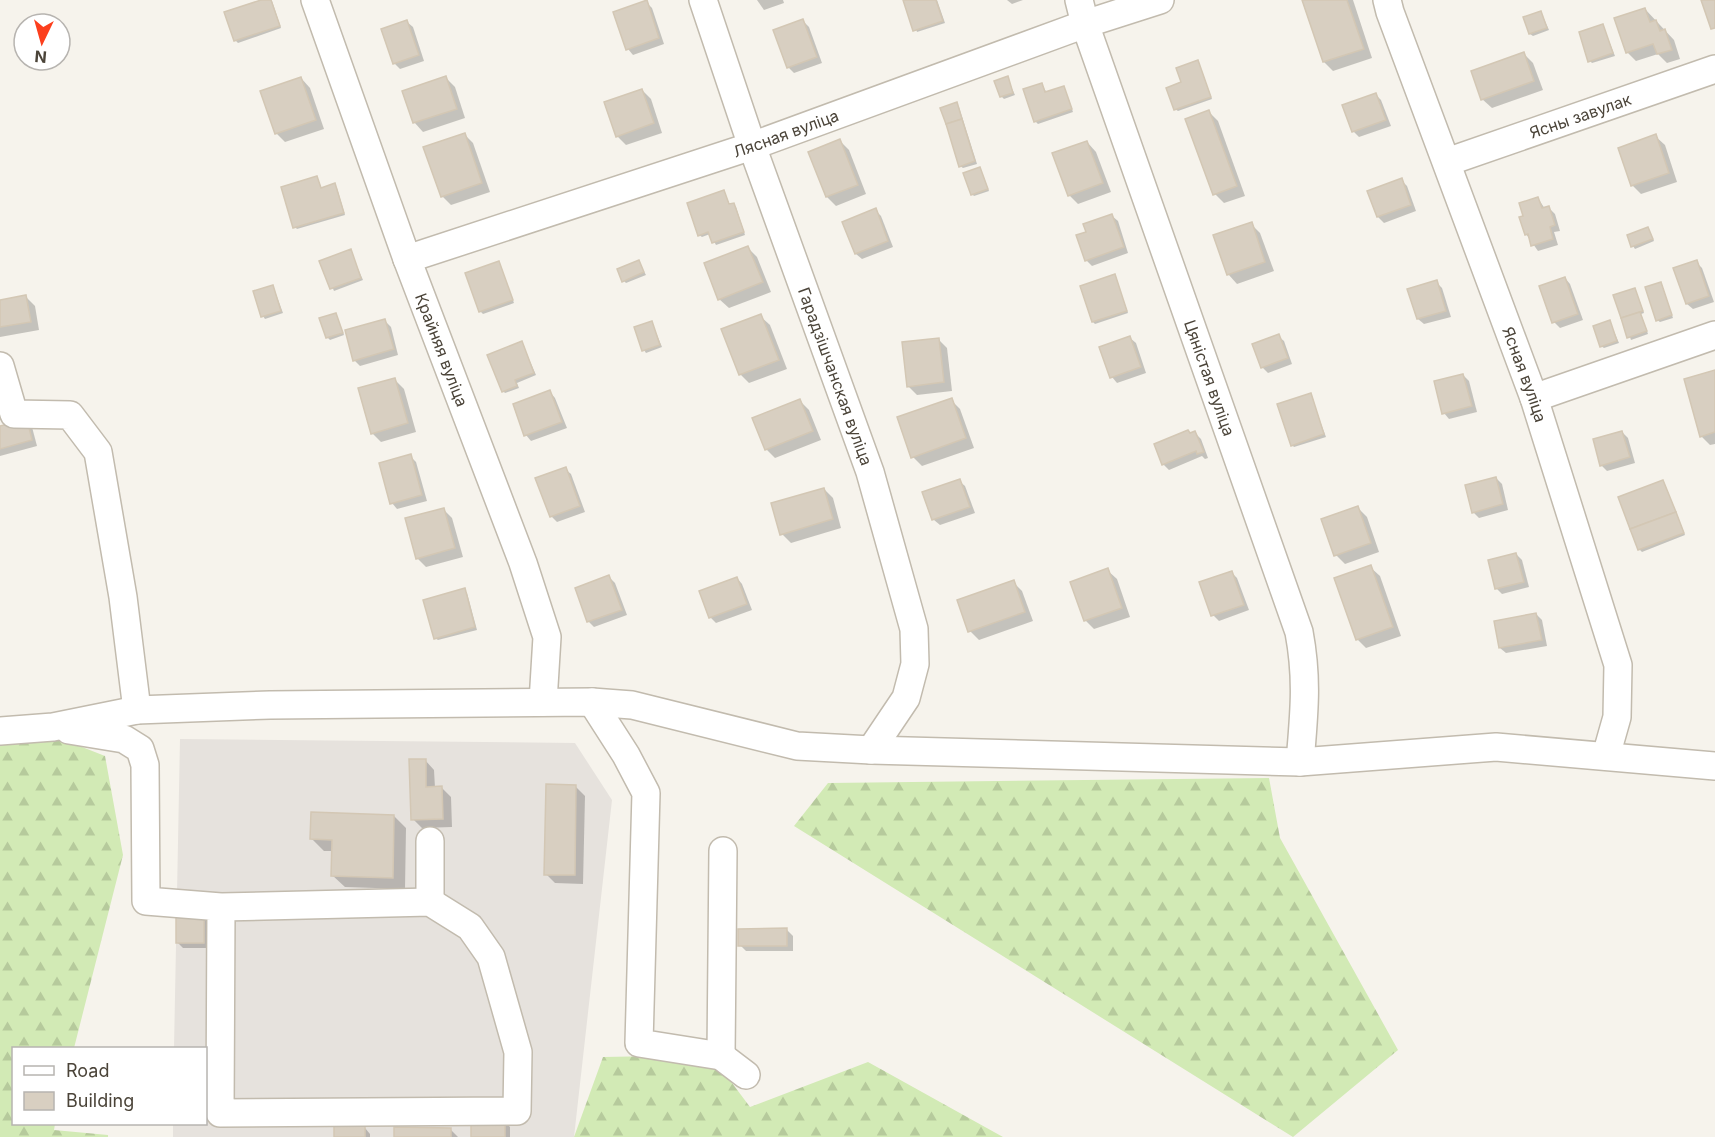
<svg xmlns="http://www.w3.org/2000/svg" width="1715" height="1137" viewBox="0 0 1715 1137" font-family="Inter,sans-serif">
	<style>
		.industrial { fill: #e6e2dd }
		.forest { fill: url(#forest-firs) }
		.shadow { fill: #0003 }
		.building { fill: #d8cfc1; stroke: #d3c7b4; stroke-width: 1.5 }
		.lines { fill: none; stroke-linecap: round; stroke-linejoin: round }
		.minor-casing { stroke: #c2bbae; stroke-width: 30 }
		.minor { stroke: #fff; stroke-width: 27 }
		.labels { text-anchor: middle; stroke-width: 4.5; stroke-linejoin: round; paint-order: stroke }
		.street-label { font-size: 16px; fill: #4b4439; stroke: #fff }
	</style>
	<defs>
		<pattern id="forest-firs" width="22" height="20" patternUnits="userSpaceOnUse" patternTransform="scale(1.5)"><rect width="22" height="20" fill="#d2eab5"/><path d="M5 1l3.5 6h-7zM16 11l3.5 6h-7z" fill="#b6ca9c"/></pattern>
	</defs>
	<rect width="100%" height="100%" fill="#f6f3ec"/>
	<path class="industrial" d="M180,739L575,743L612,800L574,1137H173V1124H206V1048H174Z"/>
	<g class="forest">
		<path d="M54,736L105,756L123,855L74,1048H14V1124H55L54,1130L108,1135V1137H0V741Z"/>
		<path d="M1269,778L1280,838L1398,1050L1293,1137L794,826L828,783Z"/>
		<path d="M711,1055L750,1107L868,1062L1003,1137H574L603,1057Z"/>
	</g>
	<g class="shadow">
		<path d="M266,0L272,1L281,28L238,43L235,40Z"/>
		<path d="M757,0H783L784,3L764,10Z"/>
		<path d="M904,0H937L945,23L917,32Z"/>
		<path d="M1007,0H1023L1012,4Z"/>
		<path d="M1303,0H1353L1372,58L1333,71L1324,62Z"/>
		<path d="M646,2L652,8L664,44L633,55L628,49Z"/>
		<path d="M1645,9L1674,40L1680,59L1667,63L1658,54L1636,61L1627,52Z"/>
		<path d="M1541,12L1549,30L1533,36L1530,34Z"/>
		<path d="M803,21L809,27L822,63L794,73L788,67Z"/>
		<path d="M407,22L413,27L424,61L400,69L394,63Z"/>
		<path d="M1603,26L1615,56L1592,63L1590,61Z"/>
		<path d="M1524,54L1533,63L1543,90L1492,108L1482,99Z"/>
		<path d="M1197,62L1212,99L1178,111L1175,109Z"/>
		<path d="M301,78L310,88L324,129L285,142L276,133Z"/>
		<path d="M446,78L455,87L465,118L423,132L414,122Z"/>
		<path d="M1007,78L1015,95L1004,99L1001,96Z"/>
		<path d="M1042,85L1047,93L1064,87L1073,112L1038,124L1035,121Z"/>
		<path d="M642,90L651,99L662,133L626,145L617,136Z"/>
		<path d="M1375,94L1381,100L1391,126L1359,137L1353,131Z"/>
		<path d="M957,104L959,107L977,164L963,168L960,166Z"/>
		<path d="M1209,112L1218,121L1245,196L1224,203L1215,194Z"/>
		<path d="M464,134L473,143L490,192L451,205L442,196Z"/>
		<path d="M1655,136L1665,145L1677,182L1641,194L1632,185Z"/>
		<path d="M840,141L849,150L866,194L836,206L827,197L810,153Z"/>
		<path d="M1087,142L1096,152L1111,192L1078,204L1069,195Z"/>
		<path d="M980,168L989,191L974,196L972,194Z"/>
		<path d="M317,177L322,189L335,185L337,188L345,215L297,229L295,227Z"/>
		<path d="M1401,180L1407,186L1416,211L1384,223L1378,217L1369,192Z"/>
		<path d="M724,192L730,205L733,204L736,207L745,235L716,245L710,234L702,237L699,235Z"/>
		<path d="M1538,198L1545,209L1549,208L1555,214L1560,231L1554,232L1558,245L1538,251L1526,234L1525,217Z"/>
		<path d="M875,210L881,216L893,247L862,259L856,254Z"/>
		<path d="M1112,216L1118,221L1128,253L1092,266L1086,260L1087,233Z"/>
		<path d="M1251,224L1260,233L1274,271L1237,284L1228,274Z"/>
		<path d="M1648,228L1654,241L1635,249L1633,246Z"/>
		<path d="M748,248L757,257L771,292L729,308L719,299Z"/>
		<path d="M350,251L363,280L334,291L321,262Z"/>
		<path d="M638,261L646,275L626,283L624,281Z"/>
		<path d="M1696,262L1702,268L1714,302L1693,309L1687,304Z"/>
		<path d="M498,263L514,303L483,314L480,311Z"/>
		<path d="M1115,276L1128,313L1095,324L1093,322Z"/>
		<path d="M1565,278L1570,284L1583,320L1560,328L1554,322Z"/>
		<path d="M1436,282L1442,288L1451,317L1424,324L1418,319Z"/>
		<path d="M1661,284L1673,318L1660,322L1657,320Z"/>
		<path d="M273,286L283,313L265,319L263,316Z"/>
		<path d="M1635,289L1644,313L1641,314L1648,334L1631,340L1615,296Z"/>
		<path d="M26,297L35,306L39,330L0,337V301Z"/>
		<path d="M335,314L344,335L330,340L327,337Z"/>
		<path d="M760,316L770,325L787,369L749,383L740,374Z"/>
		<path d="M385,321L391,327L398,355L360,366L354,360Z"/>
		<path d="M1610,322L1619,343L1604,348L1601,346Z"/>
		<path d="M652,323L662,347L646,353L644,350Z"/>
		<path d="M1278,336L1284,341L1292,364L1268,373L1262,367Z"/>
		<path d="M1130,338L1136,343L1146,373L1117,383L1112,377Z"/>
		<path d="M938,339L947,348L952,391L917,395L908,386Z"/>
		<path d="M522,343L536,375L517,383L519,388L505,393L503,391Z"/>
		<path d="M1715,372V444L1710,445L1701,436Z"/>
		<path d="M1463,375L1469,381L1477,412L1449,419L1444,413Z"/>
		<path d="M395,380L404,389L416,432L381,442L372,433Z"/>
		<path d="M550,392L555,398L567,428L531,441L526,435Z"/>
		<path d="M1310,395L1326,437L1294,447L1292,445Z"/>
		<path d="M951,400L960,409L974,448L922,466L913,457Z"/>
		<path d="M800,401L809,410L821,440L775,458L766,449Z"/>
		<path d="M32,427L37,446L0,456V428Z"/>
		<path d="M1622,432L1628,438L1635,463L1607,471L1601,465Z"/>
		<path d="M1195,433L1201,439L1208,458L1205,459L1202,456L1169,470L1163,464L1191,435Z"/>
		<path d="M410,456L416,462L427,501L397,509L392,503Z"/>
		<path d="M565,469L571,474L585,512L557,522L551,516Z"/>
		<path d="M1496,478L1502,484L1508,510L1479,518L1473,512Z"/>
		<path d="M959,481L965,486L975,513L940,525L934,520L924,493Z"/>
		<path d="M1663,482L1685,535L1642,552L1639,549Z"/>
		<path d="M824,489L833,498L841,528L791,543L782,534Z"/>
		<path d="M1358,508L1367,517L1379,552L1345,564L1336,555Z"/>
		<path d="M443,509L452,518L463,557L426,567L417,558Z"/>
		<path d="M1516,554L1522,560L1529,587L1502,594L1496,588Z"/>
		<path d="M1370,567L1380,576L1401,636L1366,648L1357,639Z"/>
		<path d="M1107,570L1117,579L1130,617L1094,629L1085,620Z"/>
		<path d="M1232,573L1237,578L1249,610L1219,621L1213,615Z"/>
		<path d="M609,577L615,583L627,615L594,627L589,622L577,589Z"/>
		<path d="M737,578L742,584L752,610L716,623L710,617Z"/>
		<path d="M1013,582L1022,591L1033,621L979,640L970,631Z"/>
		<path d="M464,590L467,593L477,630L438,640L435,638Z"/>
		<path d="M1536,614L1542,620L1547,646L1506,653L1500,648Z"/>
		<path d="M425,760L434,770L435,788H442L451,797L452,827L422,828L413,819Z"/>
		<path d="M576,787L585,796L583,884L555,883L546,874Z"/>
		<path d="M394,816L406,828L405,889L345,887L332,875L333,851H324L312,839Z"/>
		<path d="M204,916L210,922L209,948H183L177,942Z"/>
		<path d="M787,930L793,936V951H746L740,945Z"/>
		<path d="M504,1121L510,1127V1137H472Z"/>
		<path d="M365,1128L370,1134V1137H335Z"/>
		<path d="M450,1129L458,1137H395Z"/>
	</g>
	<g class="building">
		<path d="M261,0H271L280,26L234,41L224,12Z"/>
		<path d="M647,0L659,38L626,50L613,12Z"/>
		<path d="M903,0H936L943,21L913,31Z"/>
		<path d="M1302,0H1347L1364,49L1323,62Z"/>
		<path d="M1701,0H1715V28L1711,29Z"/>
		<path d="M1645,8L1650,22L1656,20L1660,31L1665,29L1672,50L1657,54L1653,44L1626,53L1614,18Z"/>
		<path d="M1541,11L1547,28L1529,34L1523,17Z"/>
		<path d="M803,19L817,57L787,68L773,30Z"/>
		<path d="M407,20L419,55L393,64L381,29Z"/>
		<path d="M1603,24L1613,53L1588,62L1579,32Z"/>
		<path d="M1524,52L1534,81L1481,100L1471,71Z"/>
		<path d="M1198,60L1211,97L1174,110L1166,88L1181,82L1176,68Z"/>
		<path d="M446,76L457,109L413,123L402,91Z"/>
		<path d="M1008,76L1013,93L1000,97L994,81Z"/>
		<path d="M301,77L316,120L275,134L260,91Z"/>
		<path d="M1042,83L1045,92L1064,86L1072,109L1034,122L1023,89Z"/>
		<path d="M642,89L654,123L616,137L604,102Z"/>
		<path d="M1376,93L1386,120L1352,132L1342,105Z"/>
		<path d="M957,102L962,119L946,124L940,108Z"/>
		<path d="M1209,110L1237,186L1213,195L1185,119Z"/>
		<path d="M962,119L975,161L959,167L946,124Z"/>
		<path d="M465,133L482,183L441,197L423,147Z"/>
		<path d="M1656,134L1669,173L1631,186L1618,148Z"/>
		<path d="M840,139L858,185L826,197L808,152Z"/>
		<path d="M1087,141L1103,183L1068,196L1052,153Z"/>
		<path d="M980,167L988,189L971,195L963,173Z"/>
		<path d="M317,176L321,188L335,183L344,213L293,228L281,187Z"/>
		<path d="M1402,178L1411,205L1377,217L1367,191Z"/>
		<path d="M724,190L729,204L734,203L744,232L712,243L708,232L698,236L687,203Z"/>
		<path d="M1538,197L1542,208L1549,206L1555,225L1550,227L1553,239L1531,246L1528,234L1525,235L1519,217L1523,216L1519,203Z"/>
		<path d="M876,208L888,241L855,254L842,222Z"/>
		<path d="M1112,214L1124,247L1085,261L1076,235L1086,232L1083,224Z"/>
		<path d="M1252,222L1265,262L1227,275L1213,235Z"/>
		<path d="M1648,227L1653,239L1631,247L1627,235Z"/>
		<path d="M748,246L763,282L718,300L704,263Z"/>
		<path d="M351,249L361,278L330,289L319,261Z"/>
		<path d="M639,260L644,272L622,282L617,269Z"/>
		<path d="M1697,260L1709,296L1686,304L1673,268Z"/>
		<path d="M499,261L513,300L479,312L465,273Z"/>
		<path d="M1115,274L1127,311L1092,322L1080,286Z"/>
		<path d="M1565,277L1578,314L1552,323L1539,286Z"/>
		<path d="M1437,280L1446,311L1417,319L1407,289Z"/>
		<path d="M1661,282L1672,315L1656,321L1645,287Z"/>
		<path d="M273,285L281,311L261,317L253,291Z"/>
		<path d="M1635,288L1643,311L1621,318L1613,295Z"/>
		<path d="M26,295L31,322L0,327V300Z"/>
		<path d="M1640,312L1647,331L1627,338L1621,318Z"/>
		<path d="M336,313L343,333L326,338L319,318Z"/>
		<path d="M761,314L779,360L739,375L721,329Z"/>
		<path d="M385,319L394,349L353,361L345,330Z"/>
		<path d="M1610,320L1617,341L1600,347L1593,326Z"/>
		<path d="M652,321L660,345L642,351L634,327Z"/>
		<path d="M1279,334L1288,358L1261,368L1252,344Z"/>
		<path d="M1130,336L1141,367L1110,378L1099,347Z"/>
		<path d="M939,338L944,382L907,387L902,342Z"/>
		<path d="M522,341L534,373L515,380L517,386L502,392L487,355Z"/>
		<path d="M1715,370V432L1700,437L1684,379Z"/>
		<path d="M1463,374L1472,406L1442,414L1434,381Z"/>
		<path d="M395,378L408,423L371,434L358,388Z"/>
		<path d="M550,390L562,422L524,436L513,404Z"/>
		<path d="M1311,393L1324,434L1291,446L1277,404Z"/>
		<path d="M952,398L966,438L911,458L897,417Z"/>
		<path d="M800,399L813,431L765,450L752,418Z"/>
		<path d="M27,419L32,440L0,449V426Z"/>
		<path d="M1188,430L1190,433L1195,431L1204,452L1197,454L1196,451L1162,465L1154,444Z"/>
		<path d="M1622,431L1630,457L1600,466L1593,439Z"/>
		<path d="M411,454L422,495L390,504L379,463Z"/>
		<path d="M566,467L580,506L550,517L535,478Z"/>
		<path d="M1496,477L1503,504L1472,513L1465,485Z"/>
		<path d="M960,479L970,507L932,520L922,492Z"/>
		<path d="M1663,480L1676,512L1630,529L1618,497Z"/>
		<path d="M824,488L833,519L780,535L771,503Z"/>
		<path d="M1358,506L1371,543L1334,556L1321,519Z"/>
		<path d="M444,508L455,548L416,559L405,518Z"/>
		<path d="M1676,512L1684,533L1638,550L1630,529Z"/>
		<path d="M1516,553L1524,582L1495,589L1488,560Z"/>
		<path d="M1371,565L1393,627L1356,640L1334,578Z"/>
		<path d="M1108,568L1122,608L1084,621L1070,582Z"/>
		<path d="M1232,571L1244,605L1211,616L1199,582Z"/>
		<path d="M609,575L622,610L587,622L575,588Z"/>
		<path d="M737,577L747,604L709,618L699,591Z"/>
		<path d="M1014,580L1025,612L968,632L957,600Z"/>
		<path d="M465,588L475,627L434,639L423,600Z"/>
		<path d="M1536,613L1542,640L1499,648L1494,621Z"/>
		<path d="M409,759H426V787L442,786L443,819L411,820Z"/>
		<path d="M546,784L576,785L575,875H544Z"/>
		<path d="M311,812L394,815L393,878L331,876L332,840L310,839Z"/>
		<rect x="176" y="914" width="28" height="29"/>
		<path d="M787,928V946H738V929Z"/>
		<path d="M471,1119L505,1120V1137H471Z"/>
		<rect x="334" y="1126" width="31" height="11"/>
		<path d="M394,1127L451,1128V1137H394Z"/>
	</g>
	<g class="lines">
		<g class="minor-casing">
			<g id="minor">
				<path id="s1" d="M315,0L407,259L523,563L547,637L543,702"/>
				<path id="s2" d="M703,0L752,146L870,472L914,629L915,664L906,698L871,750"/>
				<path id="s3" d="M1079,0L1085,24L1299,632C1308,680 1304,714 1300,762"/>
				<path id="s4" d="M1387,0L1390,12L1534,398L1618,665L1617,717L1606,756"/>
				<path id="s5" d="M1447,162L1715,69"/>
				<path id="s6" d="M407,259L752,146L1085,24L1160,0"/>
				<path d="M0,366L14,414L70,415L98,452L123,597L137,710"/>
				<path d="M1534,398L1715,335"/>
				<path d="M592,702L626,755L646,793L639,1043L721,1056L746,1075"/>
				<path d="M69,730L124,739L140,749L145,765L146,901L221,907L430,902L470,927L491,957L518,1052L517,1111L220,1113L221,907"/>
				<path d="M0,731L53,727L137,710L270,705L592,702L632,705L797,746L871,750L1300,762L1496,747L1715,766"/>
				<path d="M430,841V902"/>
				<path d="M721,1056L723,851"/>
			</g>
		</g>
		<use href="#minor" class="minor"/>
	</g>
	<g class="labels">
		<g class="street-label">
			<text dy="6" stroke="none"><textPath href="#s5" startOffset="141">Ясны завулак</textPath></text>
			<text dy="6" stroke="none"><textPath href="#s6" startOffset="399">Лясная вуліца</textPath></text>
			<text dy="6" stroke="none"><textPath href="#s1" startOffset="372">Крайняя вуліца</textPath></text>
			<text dy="6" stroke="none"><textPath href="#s4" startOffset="399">Ясная вуліца</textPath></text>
			<text dy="6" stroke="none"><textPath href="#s2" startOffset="399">Гарадзішчанская вуліца</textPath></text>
			<text dy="6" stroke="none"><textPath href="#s3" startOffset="400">Цяністая вуліца</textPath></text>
		</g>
	</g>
	<rect x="12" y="1047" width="195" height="78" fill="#ffffff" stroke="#b7b4b0" stroke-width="1.5"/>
	<rect x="24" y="1066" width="30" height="9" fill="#ffffff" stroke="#b7b4b0" stroke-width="1.5"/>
	<text x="66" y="1077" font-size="18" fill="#4b4439">Road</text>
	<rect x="24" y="1092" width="30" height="18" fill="#d8cfc1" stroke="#b7b4b0" stroke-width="1.5"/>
	<text x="66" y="1107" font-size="18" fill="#4b4439">Building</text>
	<g transform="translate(42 42) rotate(185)"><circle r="28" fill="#ffffff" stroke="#b7b4b0" stroke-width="1.5"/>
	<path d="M0-4.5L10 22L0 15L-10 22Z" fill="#fc3f1d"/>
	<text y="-9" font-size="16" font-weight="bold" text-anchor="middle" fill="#4b4439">N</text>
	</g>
</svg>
